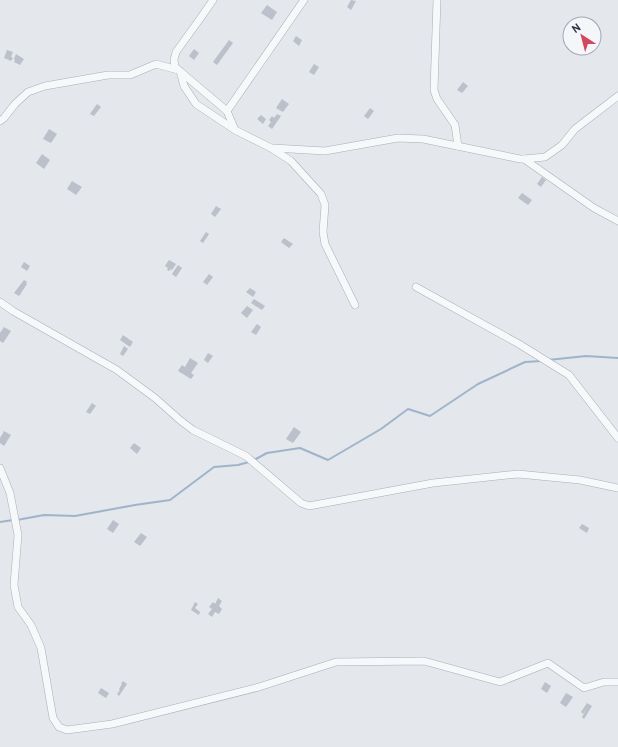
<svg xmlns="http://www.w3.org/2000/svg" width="618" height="747" viewBox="0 0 618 747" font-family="Overpass,sans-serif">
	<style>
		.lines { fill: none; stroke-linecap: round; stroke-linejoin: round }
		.stream { stroke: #9fb4cc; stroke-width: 2 }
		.building { fill: #bbc0ca }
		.minor-casing { stroke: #a9aeb7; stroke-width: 8 }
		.minor { stroke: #f7f8fa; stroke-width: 7 }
	</style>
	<rect width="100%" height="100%" fill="#e4e7ec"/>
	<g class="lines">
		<g class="stream">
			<path d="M548,360L586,356L618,358"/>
			<path d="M254,460L267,453L300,448L328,460L381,429L408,409L430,416L478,384L525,362L542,361"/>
			<path d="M17,520L44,515L75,516L135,505L170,500L214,467L238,465L249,462"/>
			<path d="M0,522L13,520"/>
		</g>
	</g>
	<g class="building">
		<path d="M351,0L356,1L351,10L347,7Z"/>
		<path d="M267,5L277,12L272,20L261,13Z"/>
		<path d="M296,36L302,40L299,46L293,41Z"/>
		<path d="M229,40L233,43L217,65L213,62Z"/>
		<path d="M194,49L199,53L194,60L189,56Z"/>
		<path d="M7,50L13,52L11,57L13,58L11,61L4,58Z"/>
		<path d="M16,54L24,59L20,65L14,62L15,60L14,59Z"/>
		<path d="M314,64L319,67L314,75L309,72Z"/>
		<path d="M463,82L468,86L462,93L457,90Z"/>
		<path d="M282,99L289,104L283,112L276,108Z"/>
		<path d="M97,104L101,107L94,116L90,114Z"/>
		<path d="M370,108L374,111L368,119L364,116Z"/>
		<path d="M277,114L281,116L272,129L268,126L271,122L269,120L272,116L274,118Z"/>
		<path d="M261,115L266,119L263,124L257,119Z"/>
		<path d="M49,129L57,134L51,143L43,139Z"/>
		<path d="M42,154L50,160L44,169L36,163Z"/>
		<path d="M542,177L546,180L541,187L537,184Z"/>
		<path d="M72,181L82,187L76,195L67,189Z"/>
		<path d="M522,193L532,200L528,205L518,198Z"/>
		<path d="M216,206L221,209L215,217L211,214Z"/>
		<path d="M206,232L209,234L203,243L200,241Z"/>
		<path d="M284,238L293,244L289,248L281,242Z"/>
		<path d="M169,260L176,264L172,270L171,269L169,271L167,270L168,268L165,266Z"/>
		<path d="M24,262L30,266L27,271L21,267Z"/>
		<path d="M178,265L182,268L176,277L172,274Z"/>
		<path d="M209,274L213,277L207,285L203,282Z"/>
		<path d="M24,280L27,282L26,284H27L19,296L14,293Z"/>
		<path d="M250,288L256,292L253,297L246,292Z"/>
		<path d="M254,299L265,306L262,310L251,303Z"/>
		<path d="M247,306L253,310L247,318L241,313Z"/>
		<path d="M257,324L261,327L256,335L251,332Z"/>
		<path d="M4,327L11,331L3,343L0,341V333Z"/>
		<path d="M123,335L133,342L130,347L120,340Z"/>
		<path d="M124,346L128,349L123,356L120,354Z"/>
		<path d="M208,353L213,356L208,363L204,360Z"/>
		<path d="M190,358L198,363L191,373L194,375L191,379L178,371L182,365L185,367Z"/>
		<path d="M92,403L96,406L90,414L86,412Z"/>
		<path d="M294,427L301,432L293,443L286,439Z"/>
		<path d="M4,431L11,435L4,446L0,443V438Z"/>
		<path d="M134,443L141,448L137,454L130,448Z"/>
		<path d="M113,520L119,524L113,533L107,529Z"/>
		<path d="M582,524L589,528L587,533L579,528Z"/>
		<path d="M141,533L147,537L140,546L134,542Z"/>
		<path d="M218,598L222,601L219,606L222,609L219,614L215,612L212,617L208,614L212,609L209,607L213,602L215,604Z"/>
		<path d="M195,602L198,604L195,608L200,612L199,615L191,610Z"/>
		<path d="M123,681L127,684L119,696L117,694L120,690L119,689L122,684H121Z"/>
		<path d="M545,682L551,686L547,693L541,689Z"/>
		<path d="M101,688L109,693L106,698L98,693Z"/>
		<path d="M566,693L573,697L566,707L560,703Z"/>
		<path d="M587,703L592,706L584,719L582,717L587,708L583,714L581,712Z"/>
	</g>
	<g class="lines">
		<g class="minor-casing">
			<g id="minor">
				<path d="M213,0L202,16L176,52L174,60L175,67L227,111L235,130L271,148L291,161L321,194L325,205L323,232L325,244L355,305"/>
				<path d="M437,0L434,90L437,99L455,125L458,146"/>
				<path d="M180,71L184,86L196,104L235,130"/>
				<path d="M227,111L304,0"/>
				<path d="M0,121L4,118L15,104L28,92L45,86L108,75H130L156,64L178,70"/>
				<path d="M273,148L325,151L398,138L423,139L520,159H524L594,208L618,221"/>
				<path d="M524,159L545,157L562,145L575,129L618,96"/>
				<path d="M416,287L519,344L569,375L618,438"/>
				<path d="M0,302L13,311L117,370L155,398L181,421L193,430L246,456L301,503L309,506L433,483L518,474L580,480L618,488"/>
				<path d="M0,468L10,493L18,535L14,585L18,607L31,625L41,648L53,718L59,727L67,730L112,724L259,687L336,662L424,661L500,682L548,663L584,688L604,682H618"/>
			</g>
		</g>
		<use href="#minor" class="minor"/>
	</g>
	<g transform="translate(582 36) rotate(324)"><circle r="19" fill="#f4f6f9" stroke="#a4a8b1"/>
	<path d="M0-3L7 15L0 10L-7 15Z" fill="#d1495b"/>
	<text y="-6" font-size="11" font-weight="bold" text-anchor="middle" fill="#2b3445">N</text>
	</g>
</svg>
